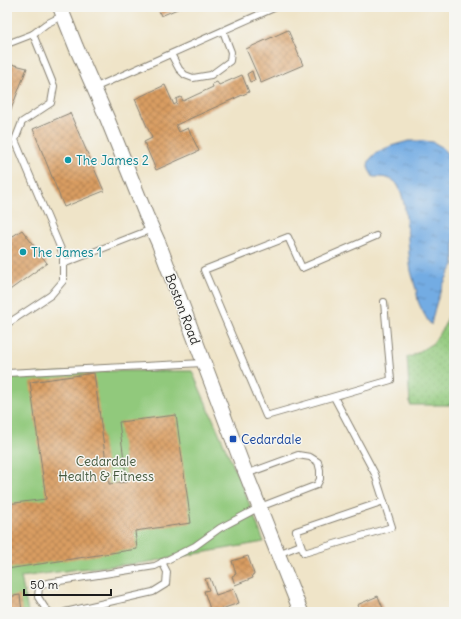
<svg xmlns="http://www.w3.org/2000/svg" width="461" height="619" viewBox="0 0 461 619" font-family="Delius,sans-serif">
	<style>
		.grass { fill: url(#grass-dots); stroke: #56724c }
		.park { fill: #91c97c; stroke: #56724c }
		.water { fill: url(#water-ripples); stroke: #486480 }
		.building { fill: url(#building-cross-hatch) }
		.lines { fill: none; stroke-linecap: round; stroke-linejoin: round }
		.service-casing { stroke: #868072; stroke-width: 8 }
		.tertiary-casing { stroke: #868072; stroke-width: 16 }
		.service { stroke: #fff; stroke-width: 6 }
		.tertiary { stroke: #fff; stroke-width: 14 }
		.culture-dot { fill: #0f9aa8; stroke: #f6f6f2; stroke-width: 1.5 }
		.transit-dot { fill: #1a4fb4; stroke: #f6f6f2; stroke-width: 1.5 }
		.labels { text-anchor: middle; stroke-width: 3; stroke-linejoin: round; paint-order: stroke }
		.culture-label { font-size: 13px; fill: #0d838f; stroke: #f6f6f2; text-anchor: start }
		.street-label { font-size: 13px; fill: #1c1c1c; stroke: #f6f6f2 }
		.transit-label { font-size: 13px; fill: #164399; stroke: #f6f6f2; text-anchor: start }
		.park-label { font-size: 13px; fill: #45593e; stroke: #f6f6f2 }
	</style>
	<defs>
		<pattern id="grass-dots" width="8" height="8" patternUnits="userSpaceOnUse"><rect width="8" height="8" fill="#91c97c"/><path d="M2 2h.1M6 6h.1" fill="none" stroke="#7cac6b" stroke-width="1.8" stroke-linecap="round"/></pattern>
		<pattern id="water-ripples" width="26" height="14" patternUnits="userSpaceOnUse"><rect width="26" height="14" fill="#73ace3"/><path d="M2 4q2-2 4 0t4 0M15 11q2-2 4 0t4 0" fill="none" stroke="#5e8bb7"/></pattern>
		<pattern id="building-cross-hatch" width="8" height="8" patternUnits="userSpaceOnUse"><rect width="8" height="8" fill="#d99d62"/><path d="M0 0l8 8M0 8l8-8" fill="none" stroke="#af7f50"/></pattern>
	</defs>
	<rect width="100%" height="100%" fill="#f6f6f2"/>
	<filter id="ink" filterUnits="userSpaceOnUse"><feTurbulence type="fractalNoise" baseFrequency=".025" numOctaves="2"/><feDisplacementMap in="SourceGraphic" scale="8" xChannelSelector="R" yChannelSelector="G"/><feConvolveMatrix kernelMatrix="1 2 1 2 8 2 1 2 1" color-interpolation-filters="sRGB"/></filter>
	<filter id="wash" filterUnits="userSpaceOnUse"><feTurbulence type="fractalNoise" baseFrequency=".012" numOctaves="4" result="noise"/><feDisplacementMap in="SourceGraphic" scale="16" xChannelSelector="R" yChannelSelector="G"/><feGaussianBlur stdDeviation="0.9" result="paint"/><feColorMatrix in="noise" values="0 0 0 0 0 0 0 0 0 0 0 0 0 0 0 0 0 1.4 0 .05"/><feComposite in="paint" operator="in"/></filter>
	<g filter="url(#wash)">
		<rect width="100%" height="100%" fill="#efe4c8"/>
		<path class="grass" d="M454,304V405H410L407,357L412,356L433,343L444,326Z"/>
		<path class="park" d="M93,371H192L244,490L264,542L143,563L80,569L21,577L28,612H7V376Z"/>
		<path class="water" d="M409,141H424L433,142L442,147L454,163V265C442,283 435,304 431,325C427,320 420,307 418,301C417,296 417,291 415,286C414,281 412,276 411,271C407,252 409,192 394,181C388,177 380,177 373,177C372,174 368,170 368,166C368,151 397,144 409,141Z"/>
		<g id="blocks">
			<g class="building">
				<path d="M157,7H182L161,16Z"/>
				<path d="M288,30L303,65L261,83L246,49Z"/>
				<path d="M7,63L27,68L7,120Z"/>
				<path d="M252,71L255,80L250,82L247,74Z"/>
				<path d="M242,75L249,92L176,125L179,132L188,128L199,151L156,170L144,142L152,138L135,99L165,85L174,105L177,103L176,99L181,97L183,101L213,87L212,84L217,82L219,85Z"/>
				<path d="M70,113L104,191L64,207L33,129Z"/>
				<path d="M22,230L47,263L7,292V240Z"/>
				<path d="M94,373L109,484L127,482L119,422L176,415L191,523L135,531L137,549L7,569V504L46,499L30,382Z"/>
				<path d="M248,556L254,574L252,575L253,578L235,585L232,576L236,574L232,561Z"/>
				<path d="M210,578L216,595L234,589L239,603L213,612H211L204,591L209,590L205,579Z"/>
				<path d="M20,595L22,612H7V597Z"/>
				<path d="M378,596L384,611L382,612H360L357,605Z"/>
			</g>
		</g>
	</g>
	<g filter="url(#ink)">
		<use href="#blocks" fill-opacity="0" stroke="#868072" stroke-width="1"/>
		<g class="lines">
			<g class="service-casing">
				<g id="service">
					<path d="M33,34L46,24L64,15"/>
					<path d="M7,44L33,34L54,86L51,103L22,122L15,140L63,254V281L51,295L7,324"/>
					<path d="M171,54L179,69L185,75L193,78L211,75L230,61L231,52L223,31"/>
					<path d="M94,88L276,7"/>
					<path d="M376,236L302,268L288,237L204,270L266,416L391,380L384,302"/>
					<path d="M63,264L152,229"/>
					<path d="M7,373L203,363"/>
					<path d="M334,397L375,474L392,527L304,553L296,531L384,501"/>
					<path d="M278,554L301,545"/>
					<path d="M50,612L45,608L38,597L39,587L47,583L155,566L195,546L220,528L260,507L317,485L320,479V470L318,462L310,457L298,455L246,474"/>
					<path d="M65,612L153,592L166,584L167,572L162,562"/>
				</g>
			</g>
			<g class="tertiary-casing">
				<path id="tertiary" d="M60,7L76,47L107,118L146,215L159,244L241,461L301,612"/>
			</g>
			<use href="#service" class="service"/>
			<use href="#tertiary" class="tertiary"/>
		</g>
	</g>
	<g class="culture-dot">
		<circle cx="68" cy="160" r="4"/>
		<circle cx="23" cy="252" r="4"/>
	</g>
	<rect class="transit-dot" x="229" y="435" width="8" height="8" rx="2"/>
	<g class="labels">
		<g class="culture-label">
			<text x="76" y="165">The James 2</text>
			<text x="31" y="257">The James 1</text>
		</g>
		<g class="street-label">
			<text transform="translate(183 309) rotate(69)" y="5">Boston Road</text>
		</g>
		<g class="transit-label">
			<text x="241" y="444">Cedardale</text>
		</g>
		<g class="park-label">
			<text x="106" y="466">Cedardale<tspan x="106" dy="15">Health &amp; Fitness</tspan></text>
		</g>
	</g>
	<rect width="461" height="619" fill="none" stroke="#f6f6f2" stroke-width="24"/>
	<path d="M24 589v6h87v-6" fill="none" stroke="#1c1c1c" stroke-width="2"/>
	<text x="30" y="589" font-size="12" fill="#1c1c1c" stroke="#f6f6f2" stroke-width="3" paint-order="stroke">50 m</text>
</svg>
